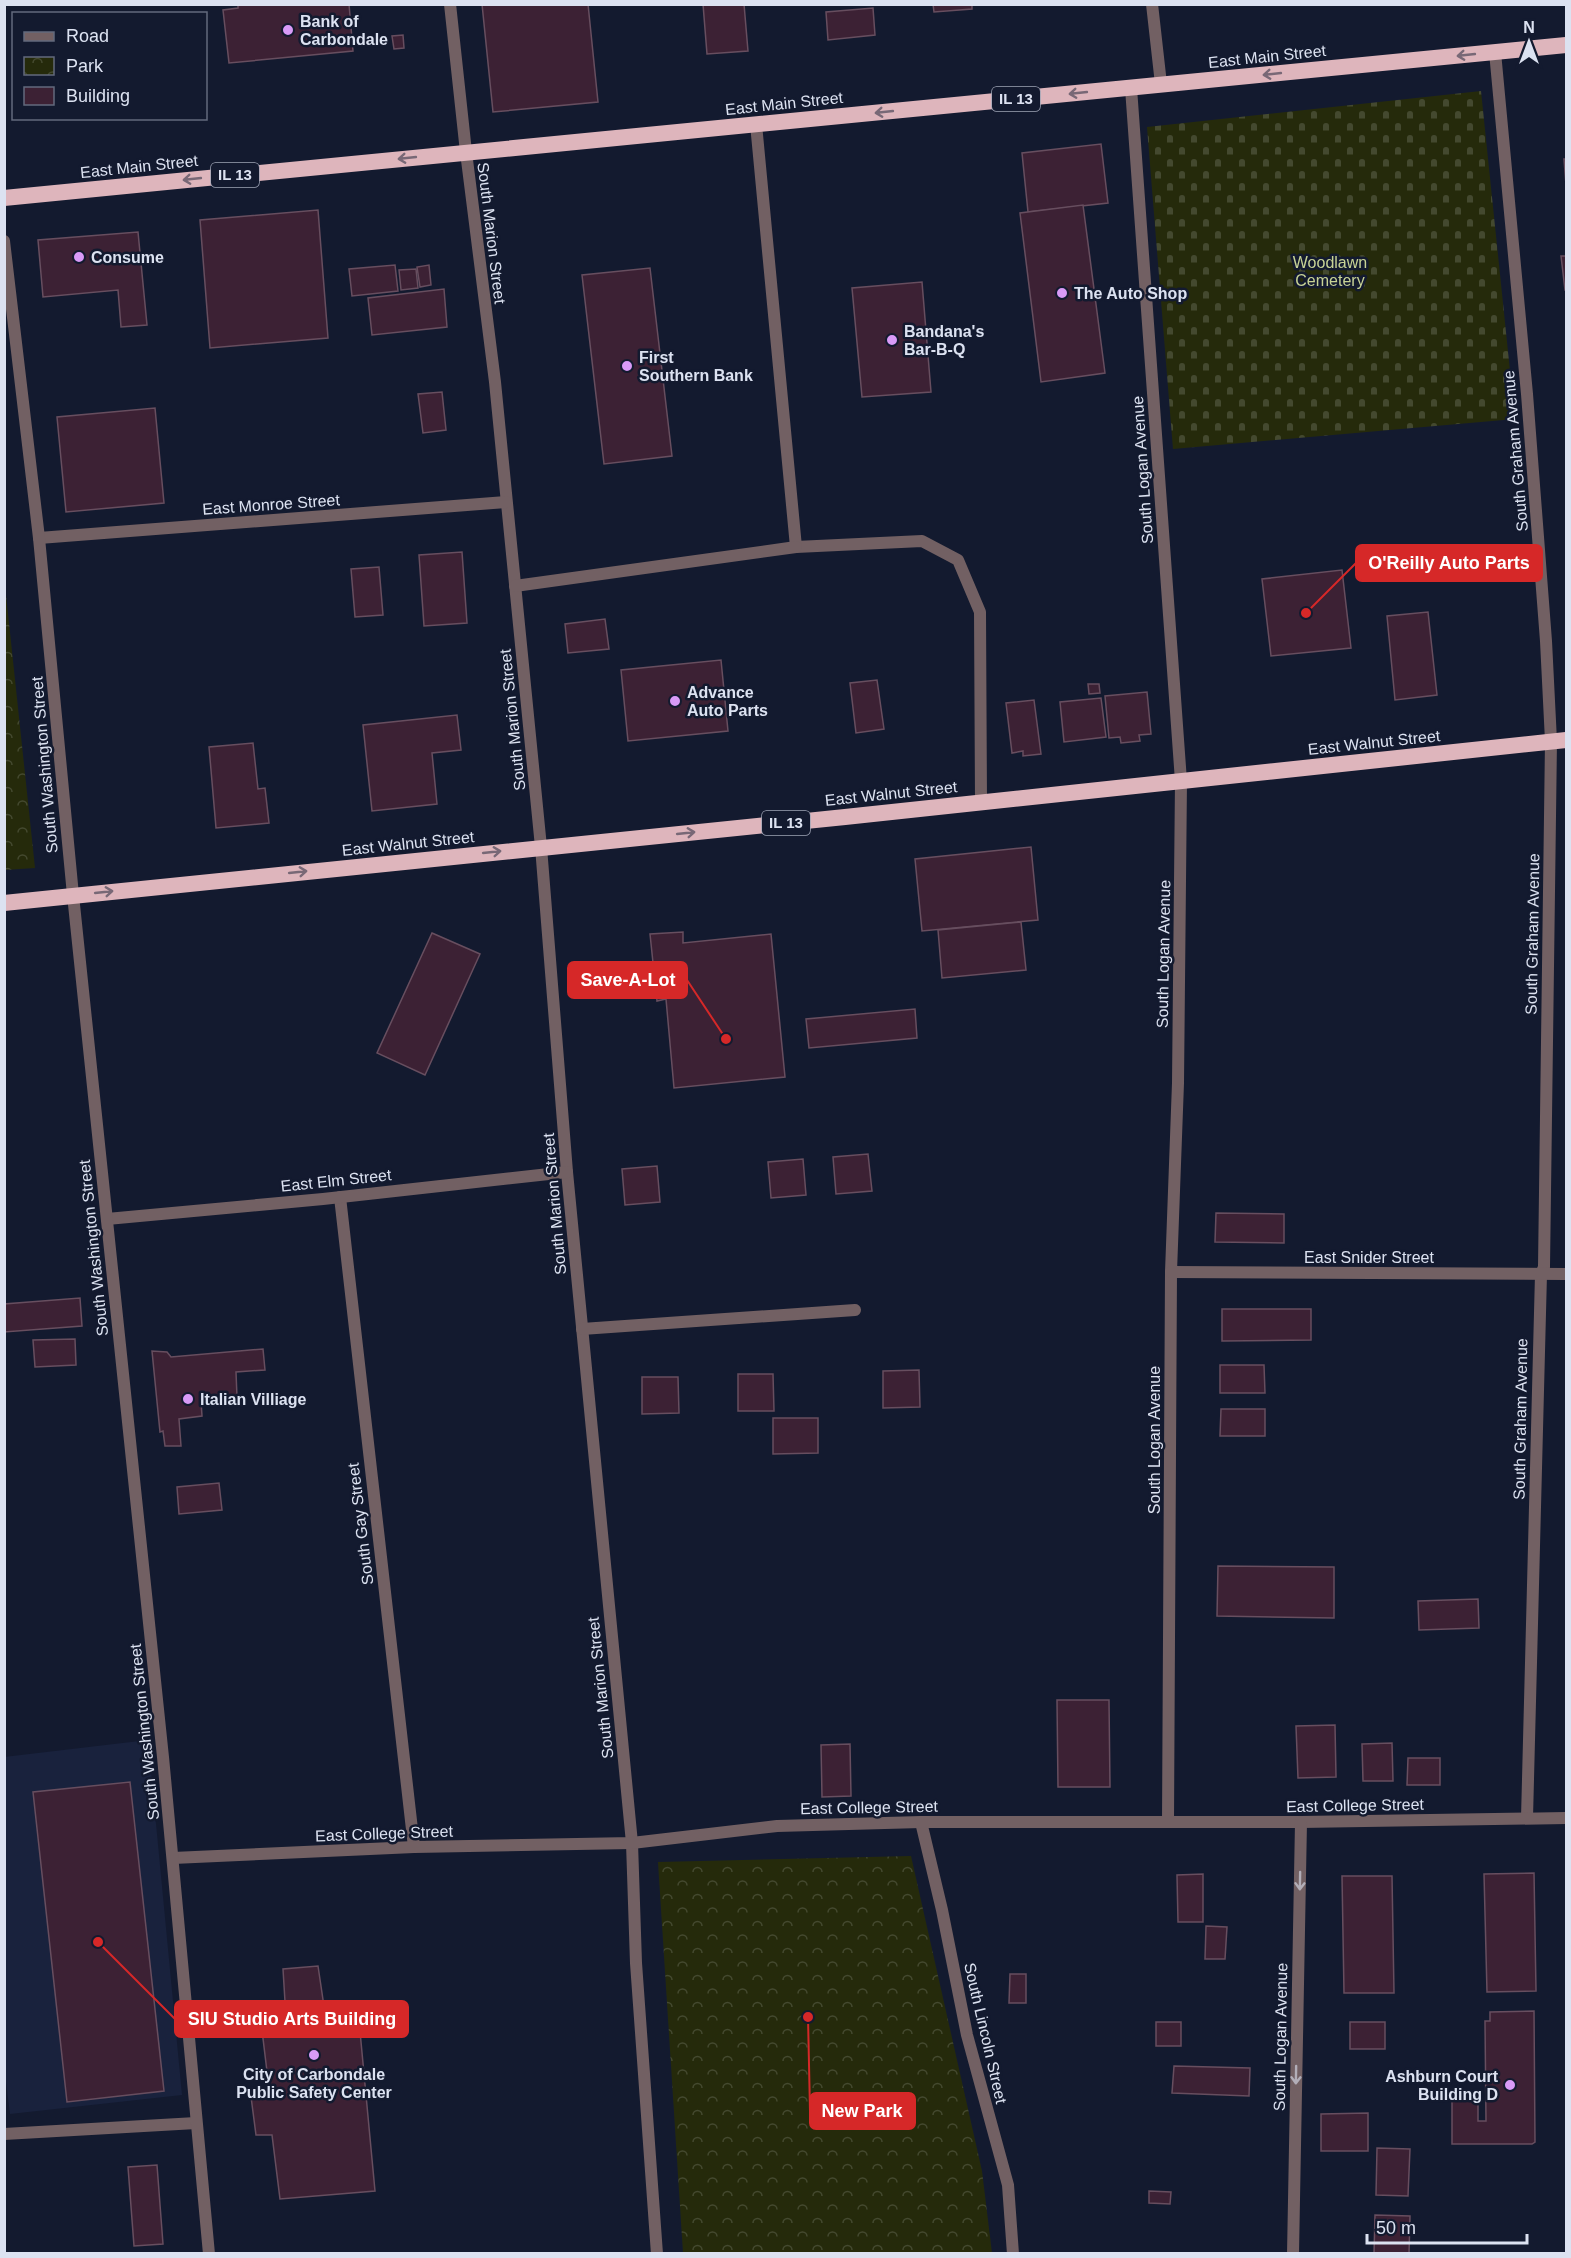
<svg xmlns="http://www.w3.org/2000/svg" width="1571" height="2258" viewBox="0 0 1571 2258" font-family="Helvetica,sans-serif">
	<style>
		.built { fill: #19223d }
		.cemetery { fill: url(#cemetery-stones) }
		.park { fill: url(#park-crowns) }
		.building { fill: #3c2134; stroke: #674e5f; stroke-width: 1.5 }
		.lines { fill: none; stroke-linecap: round; stroke-linejoin: round }
		.minor { stroke: #726063; stroke-width: 12 }
		.tertiary { stroke: #726063; stroke-width: 12 }
		.trunk { stroke: #deb5bc; stroke-width: 16 }
		.oneway { stroke: #786876 }
		.oneway2 { stroke: #b2aeb8 }
		.poi-dot { fill: #d99af7; stroke: #131a2f; stroke-width: 2 }
		.labels { text-anchor: middle; stroke-width: 5; stroke-linejoin: round; paint-order: stroke }
		.shield { fill: #131a2f; stroke: #a0a6b7; stroke-width: 1.5 }
		.shield-label { font-size: 15px; font-weight: bold; fill: #dce2f1 }
		.poi-label { font-size: 16px; font-weight: bold; fill: #dce2f1; stroke: #131a2f; text-anchor: start }
		.street-label { font-size: 16px; fill: #dce2f1; stroke: #131a2f }
		.park-label { font-size: 16px; fill: #c8d395; stroke: #131a2f }
		.leader { fill: none; stroke: #d62828; stroke-width: 2 }
		.callout-dot { fill: #d62828; stroke: #131a2f; stroke-width: 2 }
		.callout { fill: #d62828; stroke: #d62828; stroke-width: 2 }
		.callout-label { font-size: 18px; text-anchor: middle; font-weight: bold; fill: #fff }
	</style>
	<defs>
		<pattern id="cemetery-stones" width="16" height="16" patternUnits="userSpaceOnUse" patternTransform="scale(1.5)"><rect width="16" height="16" fill="#252a0b"/><path d="M2 7V4a2 2 0 0 1 4 0v3zM10 15v-3a2 2 0 0 1 4 0v3z" fill="#44492f"/></pattern>
		<pattern id="park-crowns" width="20" height="18" patternUnits="userSpaceOnUse" patternTransform="scale(1.5)"><rect width="20" height="18" fill="#252a0b"/><path d="M2 6a3 3 0 1 1 6 0M12 15a3 3 0 1 1 6 0" fill="none" stroke="#44492f"/></pattern>
	</defs>
	<rect width="100%" height="100%" fill="#131a2f"/>
	<path class="built" d="M148,1740L182,2095L10,2114L4,2067V1757Z"/>
	<path class="cemetery" d="M1481,91L1515,419L1173,449L1147,127Z"/>
	<g class="park">
		<path d="M4,576L35,868L5,870H4Z"/>
		<path d="M911,1856L982,2171L992,2253H683L658,1862Z"/>
	</g>
	<g class="building">
		<path d="M238,4H349L353,51L229,63L223,10L238,8Z"/>
		<path d="M482,4H588L598,102L493,112Z"/>
		<path d="M703,4H744L748,51L707,54Z"/>
		<path d="M933,4H972V9L934,12Z"/>
		<path d="M873,8L875,35L828,40L826,12Z"/>
		<path d="M403,35L404,48L394,49L392,36Z"/>
		<path d="M1101,144L1108,203L1028,212L1022,153Z"/>
		<path d="M1564,159H1566V185Z"/>
		<path d="M1083,205L1105,373L1041,382L1020,213Z"/>
		<path d="M318,210L328,338L210,348L200,220Z"/>
		<path d="M138,232L147,325L121,327L118,290L43,297L38,240Z"/>
		<path d="M1561,256H1566V290H1565Z"/>
		<path d="M395,265L398,291L352,296L349,269Z"/>
		<path d="M429,265L431,285L420,287L417,267Z"/>
		<path d="M650,268L672,456L604,464L582,275Z"/>
		<path d="M416,269L418,288L401,290L399,270Z"/>
		<path d="M922,282L931,392L862,397L852,288Z"/>
		<path d="M444,289L447,327L372,335L368,298Z"/>
		<path d="M442,392L446,430L423,433L418,394Z"/>
		<path d="M155,408L164,503L66,512L57,417Z"/>
		<path d="M462,552L467,623L424,626L419,555Z"/>
		<path d="M379,567L383,615L355,617L351,569Z"/>
		<path d="M1342,570L1351,648L1271,656L1262,579Z"/>
		<path d="M1428,612L1437,695L1395,700L1387,616Z"/>
		<path d="M605,619L609,649L568,653L565,624Z"/>
		<path d="M721,660L728,731L628,741L621,670Z"/>
		<path d="M877,680L884,729L856,733L850,683Z"/>
		<path d="M1088,684H1099L1100,693L1089,694Z"/>
		<path d="M1147,692L1151,734L1139,735L1140,741L1121,743L1120,737L1109,738L1105,696Z"/>
		<path d="M1101,698L1106,737L1064,742L1060,702Z"/>
		<path d="M1034,700L1041,754L1023,756V751L1012,753L1006,703Z"/>
		<path d="M457,715L461,750L432,753L437,804L372,811L363,725Z"/>
		<path d="M253,743L258,789L265,788L269,823L216,828L209,747Z"/>
		<path d="M1031,847L1038,920L922,931L915,859Z"/>
		<path d="M1021,922L1026,970L942,978L938,930Z"/>
		<path d="M683,932V943L771,934L785,1077L674,1088L666,999L657,1001L650,934Z"/>
		<path d="M432,933L480,954L425,1075L377,1053Z"/>
		<path d="M915,1009L917,1038L809,1048L806,1019Z"/>
		<path d="M868,1154L872,1191L836,1194L833,1157Z"/>
		<path d="M803,1159L806,1195L771,1198L768,1162Z"/>
		<path d="M657,1166L660,1202L625,1205L622,1169Z"/>
		<path d="M1216,1213L1284,1214V1243L1215,1242Z"/>
		<path d="M80,1298L82,1326L4,1332V1304Z"/>
		<path d="M1222,1309H1311V1340L1222,1341Z"/>
		<path d="M75,1339L76,1365L35,1367L33,1340Z"/>
		<path d="M263,1349L265,1370L236,1372L237,1397L201,1401L202,1416L179,1419L181,1446H165L163,1431L160,1432L152,1351L167,1352L171,1357Z"/>
		<path d="M1220,1365H1264L1265,1393H1220Z"/>
		<path d="M919,1370L920,1407L883,1408V1371Z"/>
		<path d="M738,1374H773L774,1411H738Z"/>
		<path d="M642,1377H678L679,1413L642,1414Z"/>
		<path d="M1221,1409H1265V1436H1220Z"/>
		<path d="M773,1418H818V1453L773,1454Z"/>
		<path d="M219,1483L222,1510L179,1514L177,1487Z"/>
		<path d="M1218,1566L1334,1567V1618L1217,1616Z"/>
		<path d="M1478,1599L1479,1628L1419,1630L1418,1601Z"/>
		<path d="M1057,1700H1109L1110,1787H1058Z"/>
		<path d="M1335,1725L1336,1777L1298,1778L1296,1726Z"/>
		<path d="M1392,1743L1393,1781H1363L1362,1744Z"/>
		<path d="M850,1744L851,1796L822,1797L821,1745Z"/>
		<path d="M1408,1758H1440V1785H1407Z"/>
		<path d="M130,1782L164,2091L67,2102L33,1792Z"/>
		<path d="M1534,1873L1536,1991L1487,1992L1484,1874Z"/>
		<path d="M1203,1874V1922H1178L1177,1875Z"/>
		<path d="M1342,1876H1392L1394,1993H1344Z"/>
		<path d="M1206,1926L1227,1927L1225,1959H1205Z"/>
		<path d="M318,1966L325,2013L358,2010L375,2191L280,2199L272,2135H256L250,2089L269,2088L261,2022L286,2018L283,1969Z"/>
		<path d="M1010,1974H1026V2003H1009Z"/>
		<path d="M1534,2011L1535,2142L1532,2144H1452V2096H1478V2121H1486L1485,2021H1490V2012Z"/>
		<rect x="1156" y="2022" width="25" height="24"/>
		<rect x="1350" y="2022" width="35" height="27"/>
		<path d="M1174,2066L1250,2068L1249,2096L1172,2093Z"/>
		<path d="M1368,2113V2151H1321V2114Z"/>
		<path d="M1377,2148L1410,2149L1408,2196L1376,2195Z"/>
		<path d="M157,2165L163,2244L134,2246L128,2167Z"/>
		<path d="M1149,2191L1171,2192L1170,2204L1149,2203Z"/>
		<path d="M1375,2215L1410,2216L1409,2254H1374Z"/>
	</g>
	<g class="lines">
		<g class="minor">
			<path d="M450,4L466,152L495,382L541,847L567,1172L632,1843L636,1963L657,2254"/>
			<path d="M1152,4L1161,84"/>
			<path d="M1495,52L1527,394L1546,641L1551,741L1544,1267L1541,1274L1527,1818"/>
			<path d="M1131,88L1181,781L1178,1083L1171,1272L1168,1822"/>
			<path d="M756,124L796,547L922,541L958,560L980,612L981,802"/>
			<path d="M39,538L506,502"/>
			<path d="M515,586L796,547"/>
			<path d="M340,1197L414,1847"/>
			<path d="M107,1219L323,1199L567,1172"/>
			<path d="M1171,1272L1566,1274"/>
			<path d="M582,1329L855,1310"/>
			<path d="M921,1822L942,1910L967,2035L1008,2185L1013,2254"/>
			<path d="M173,1858L414,1847L632,1843L777,1826L921,1822H1301L1566,1818"/>
			<path d="M4,2134L196,2123"/>
			<path d="M1293,2254L1301,1822"/>
		</g>
		<path class="tertiary" d="M4,241L39,538L73,895L163,1757L209,2254"/>
		<g class="trunk">
			<path d="M4,198L1566,45"/>
			<path d="M4,903L845,817L1566,740"/>
		</g>
	</g>
	<defs><path id="oneway-shaft" d="M-6 0H5M1.5-3L5.5 0L1.5 3" fill="none" stroke-width="1.6" stroke-linecap="round" stroke-linejoin="round" transform="scale(1.5)"/></defs>
	<g class="oneway">
		<use href="#oneway-shaft" transform="translate(1466 55) rotate(174)"/>
		<use href="#oneway-shaft" transform="translate(1272 74) rotate(174)"/>
		<use href="#oneway-shaft" transform="translate(1078 93) rotate(174)"/>
		<use href="#oneway-shaft" transform="translate(884 112) rotate(174)"/>
		<use href="#oneway-shaft" transform="translate(407 158) rotate(174)"/>
		<use href="#oneway-shaft" transform="translate(192 179) rotate(174)"/>
		<use href="#oneway-shaft" transform="translate(686 833) rotate(-6)"/>
		<use href="#oneway-shaft" transform="translate(492 852) rotate(-6)"/>
		<use href="#oneway-shaft" transform="translate(298 872) rotate(-6)"/>
		<use href="#oneway-shaft" transform="translate(104 892) rotate(-6)"/>
	</g>
	<g class="oneway2">
		<use href="#oneway-shaft" transform="translate(1300 1881) rotate(91)"/>
		<use href="#oneway-shaft" transform="translate(1296 2075) rotate(91)"/>
	</g>
	<g class="poi-dot">
		<circle cx="288" cy="30" r="6"/>
		<circle cx="79" cy="257" r="6"/>
		<circle cx="1062" cy="293" r="6"/>
		<circle cx="892" cy="340" r="6"/>
		<circle cx="627" cy="366" r="6"/>
		<circle cx="675" cy="701" r="6"/>
		<circle cx="188" cy="1399" r="6"/>
		<circle cx="314" cy="2055" r="6"/>
		<circle cx="1510" cy="2085" r="6"/>
	</g>
	<g class="labels">
		<g class="shield">
			<rect x="992" y="87" width="48" height="24" rx="4.5"/>
			<rect x="211" y="163" width="48" height="24" rx="4.5"/>
			<rect x="762" y="811" width="48" height="24" rx="4.5"/>
		</g>
		<g class="shield-label">
			<text x="1016" y="104">IL 13</text>
			<text x="235" y="180">IL 13</text>
			<text x="786" y="828">IL 13</text>
		</g>
		<g class="poi-label">
			<text x="300" y="27">Bank of<tspan x="300" dy="18">Carbondale</tspan></text>
			<text x="91" y="263">Consume</text>
			<text x="1074" y="299">The Auto Shop</text>
			<text x="904" y="337">Bandana's<tspan x="904" dy="18">Bar-B-Q</tspan></text>
			<text x="639" y="363">First<tspan x="639" dy="18">Southern Bank</tspan></text>
			<text x="687" y="698">Advance<tspan x="687" dy="18">Auto Parts</tspan></text>
			<text x="200" y="1405">Italian Villiage</text>
			<text x="314" y="2080" text-anchor="middle">City of Carbondale<tspan x="314" dy="18">Public Safety Center</tspan></text>
			<text x="1498" y="2082" text-anchor="end">Ashburn Court<tspan x="1498" dy="18">Building D</tspan></text>
		</g>
		<g class="street-label">
			<text transform="translate(1267 56) rotate(-6)" y="6">East Main Street</text>
			<text transform="translate(784 103) rotate(-6)" y="6">East Main Street</text>
			<text transform="translate(139 166) rotate(-6)" y="6">East Main Street</text>
			<text transform="translate(492 233) rotate(83)" y="6">South Marion Street</text>
			<text transform="translate(1515 451) rotate(-95)" y="6">South Graham Avenue</text>
			<text transform="translate(1142 470) rotate(-94)" y="6">South Logan Avenue</text>
			<text transform="translate(271 504) rotate(-4)" y="6">East Monroe Street</text>
			<text transform="translate(512 720) rotate(-96)" y="6">South Marion Street</text>
			<text transform="translate(1374 742) rotate(-6)" y="6">East Walnut Street</text>
			<text transform="translate(44 765) rotate(-95)" y="6">South Washington Street</text>
			<text transform="translate(891 793) rotate(-6)" y="6">East Walnut Street</text>
			<text transform="translate(408 843) rotate(-6)" y="6">East Walnut Street</text>
			<text transform="translate(1532 934) rotate(-89)" y="6">South Graham Avenue</text>
			<text transform="translate(1163 954) rotate(-89)" y="6">South Logan Avenue</text>
			<text transform="translate(336 1180) rotate(-6)" y="6">East Elm Street</text>
			<text transform="translate(554 1204) rotate(-95)" y="6">South Marion Street</text>
			<text transform="translate(93 1248) rotate(-96)" y="6">South Washington Street</text>
			<text x="1369" y="1263">East Snider Street</text>
			<text transform="translate(1520 1419) rotate(-89)" y="6">South Graham Avenue</text>
			<text transform="translate(1154 1440) rotate(-90)" y="6">South Logan Avenue</text>
			<text transform="translate(360 1524) rotate(-97)" y="6">South Gay Street</text>
			<text transform="translate(600 1688) rotate(-96)" y="6">South Marion Street</text>
			<text transform="translate(144 1732) rotate(-96)" y="6">South Washington Street</text>
			<text transform="translate(1355 1805) rotate(-1)" y="6">East College Street</text>
			<text transform="translate(869 1807) rotate(-1)" y="6">East College Street</text>
			<text transform="translate(384 1833) rotate(-2)" y="6">East College Street</text>
			<text transform="translate(986 2033) rotate(77)" y="6">South Lincoln Street</text>
			<text transform="translate(1280 2037) rotate(-89)" y="6">South Logan Avenue</text>
		</g>
		<g class="park-label">
			<text x="1330" y="268">Woodlawn<tspan x="1330" dy="18">Cemetery</tspan></text>
		</g>
	</g>
	<path class="leader" d="M1306 613L1356 563M726 1039L687 980M98 1942L175 2019M808 2017L810 2111"/>
	<g class="callout-dot">
		<circle cx="1306" cy="613" r="6"/>
		<circle cx="726" cy="1039" r="6"/>
		<circle cx="98" cy="1942" r="6"/>
		<circle cx="808" cy="2017" r="6"/>
	</g>
	<g class="callout">
		<rect x="1356" y="545" width="186" height="36" rx="6"/>
		<rect x="568" y="962" width="119" height="36" rx="6"/>
		<rect x="175" y="2001" width="233" height="36" rx="6"/>
		<rect x="810" y="2093" width="105" height="36" rx="6"/>
	</g>
	<g class="callout-label">
		<text x="1449" y="569">O'Reilly Auto Parts</text>
		<text x="628" y="986">Save-A-Lot</text>
		<text x="292" y="2025">SIU Studio Arts Building</text>
		<text x="862" y="2117">New Park</text>
	</g>
	<rect width="1571" height="2258" fill="none" stroke="#dce2f1" stroke-width="12"/>
	<rect x="12" y="12" width="195" height="108" fill="#131a2f" stroke="#636a7d" stroke-width="1.5"/>
	<rect x="24" y="32" width="30" height="9" fill="#726063" stroke="#636a7d" stroke-width="1.5"/>
	<text x="66" y="42" font-size="18" fill="#dce2f1">Road</text>
	<rect x="24" y="57" width="30" height="18" fill="url(#park-crowns)" stroke="#636a7d" stroke-width="1.5"/>
	<text x="66" y="72" font-size="18" fill="#dce2f1">Park</text>
	<rect x="24" y="87" width="30" height="18" fill="#3c2134" stroke="#636a7d" stroke-width="1.5"/>
	<text x="66" y="102" font-size="18" fill="#dce2f1">Building</text>
	<g transform="translate(1529 42)" stroke="#131a2f" stroke-width="4.5" paint-order="stroke">
	<path d="M0-4.5L10 22L0 15L-10 22Z" fill="#dce2f1"/>
	<text y="-9" font-size="16" font-weight="bold" text-anchor="middle" fill="#dce2f1">N</text>
	</g>
	<path d="M1367 2234v9h160v-9" fill="none" stroke="#dce2f1" stroke-width="3"/>
	<text x="1376" y="2234" font-size="18" fill="#dce2f1" stroke="#131a2f" stroke-width="4.5" paint-order="stroke">50 m</text>
</svg>
